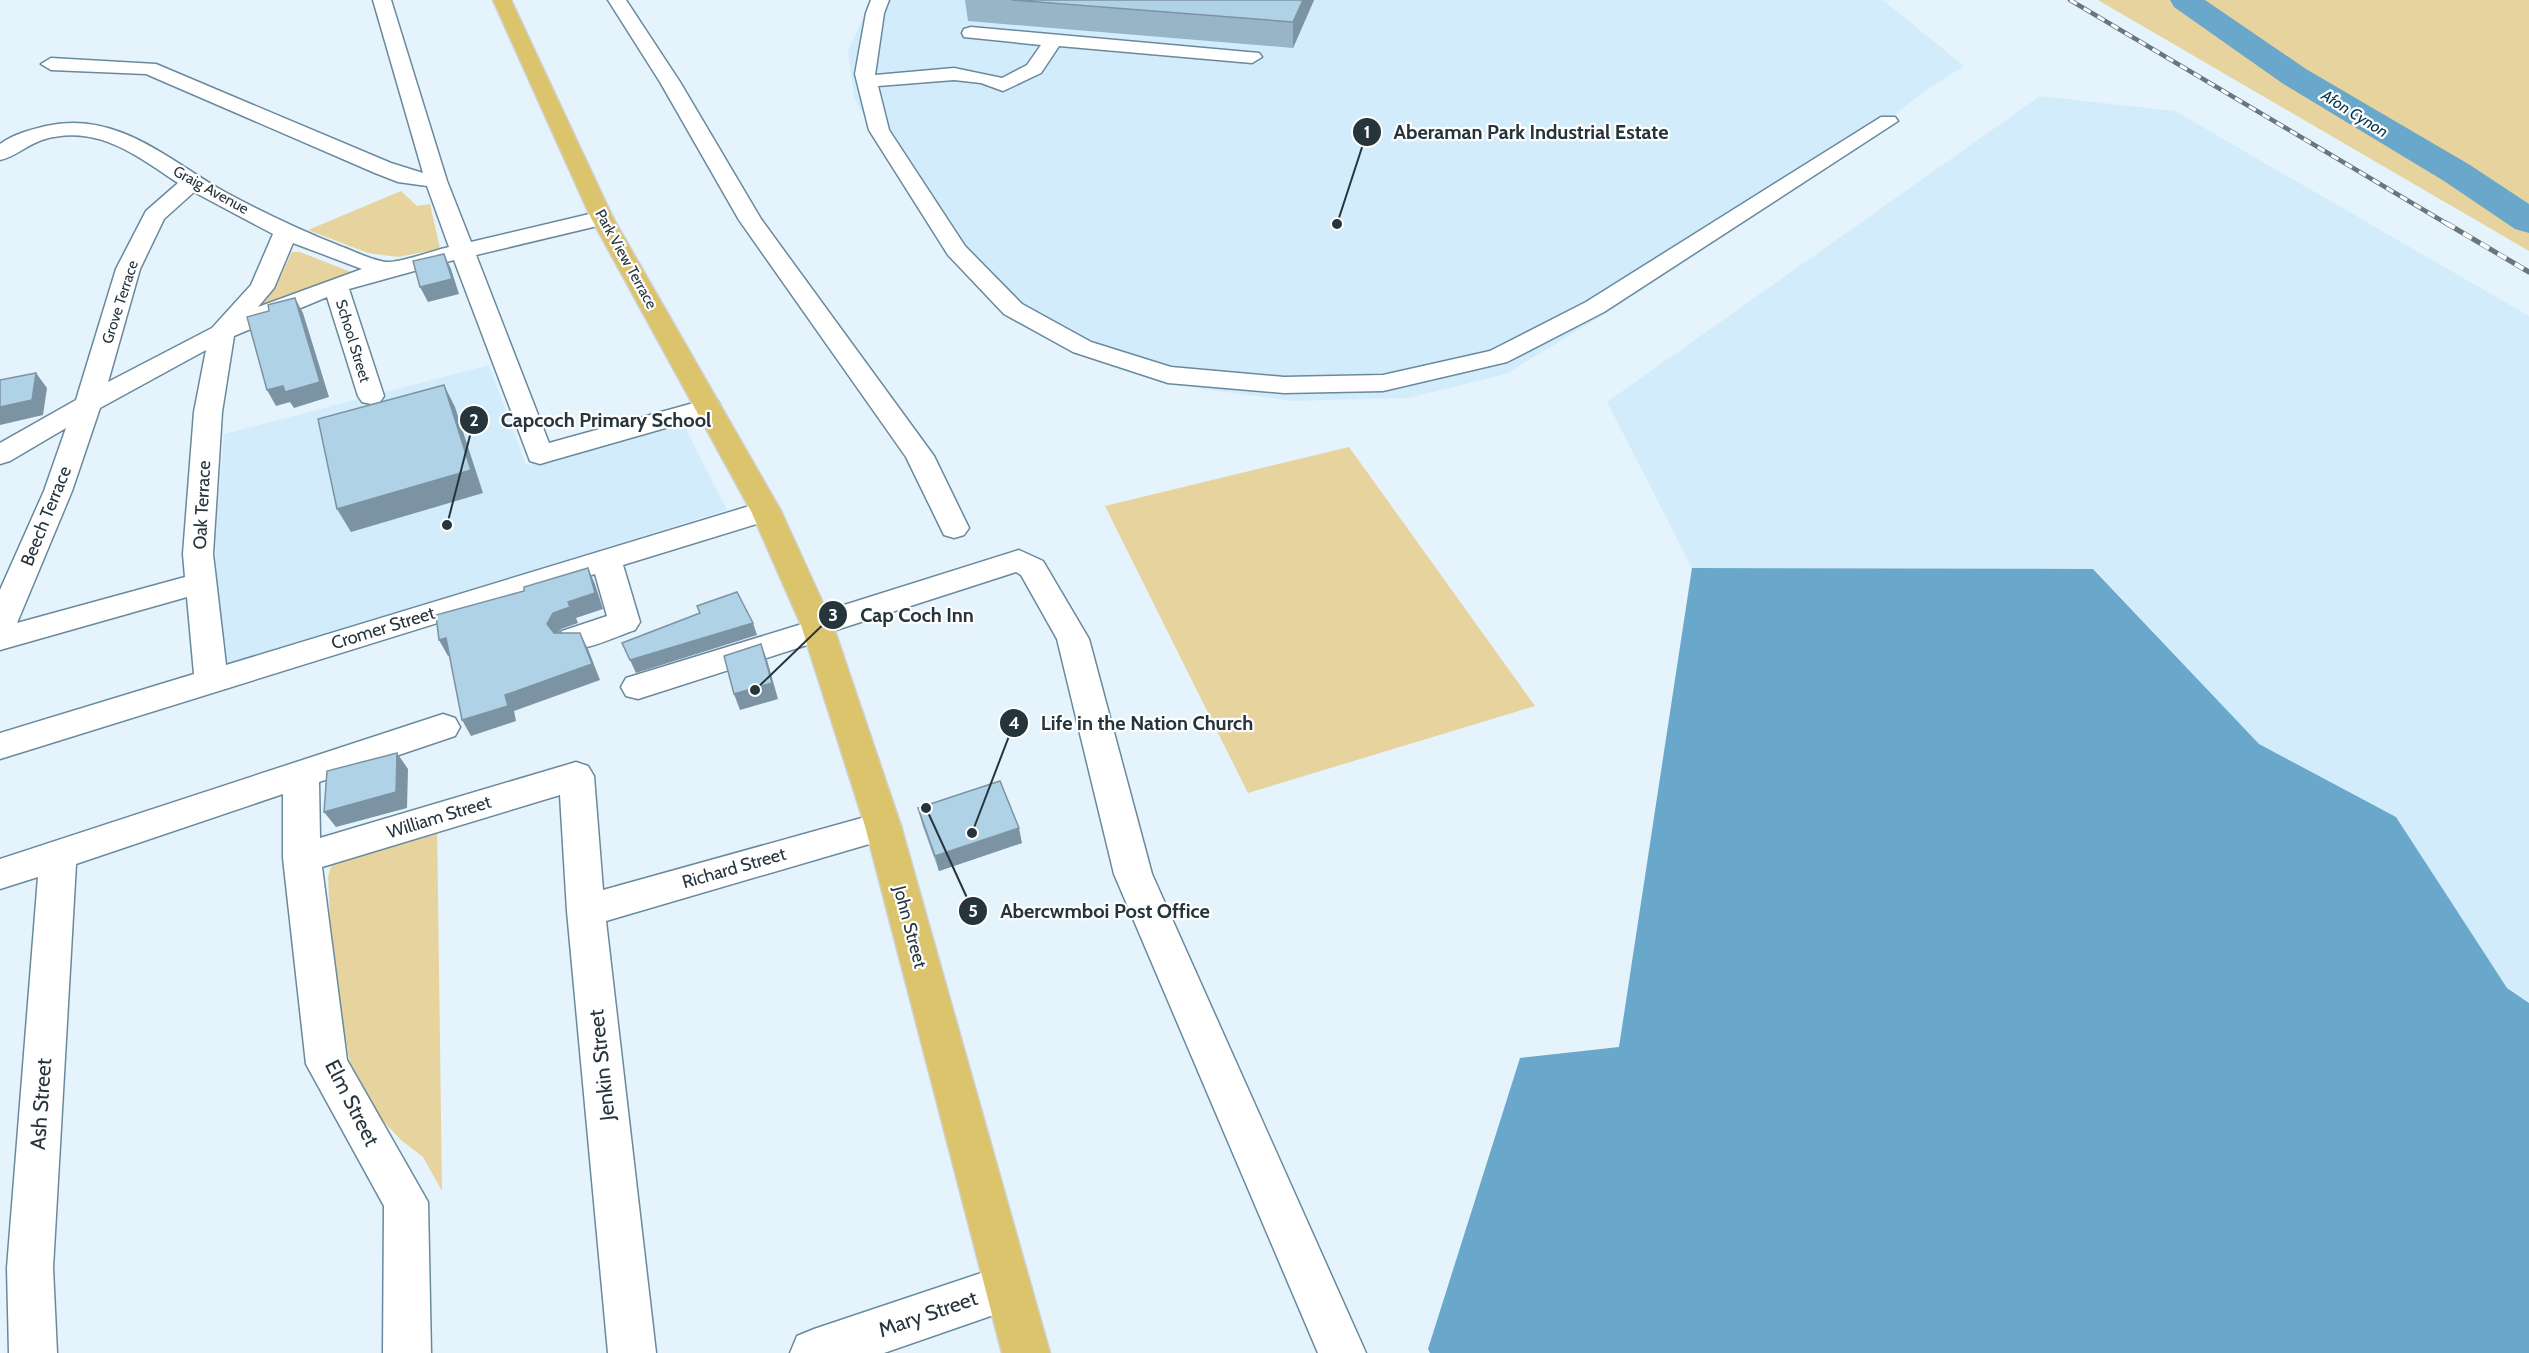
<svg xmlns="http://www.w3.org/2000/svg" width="2529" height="1353" viewBox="0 0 2529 1353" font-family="Cabin,sans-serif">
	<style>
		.built { fill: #d3ecfc }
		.green { fill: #e6d39e }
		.water { fill: #69a7cb }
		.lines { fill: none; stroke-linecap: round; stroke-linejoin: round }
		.river { fill: #69a7cb; fill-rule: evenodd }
		.minor-casing { stroke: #69899d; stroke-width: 3 }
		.major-casing { stroke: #cfd2d4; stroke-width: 3 }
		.minor { fill: #fff; fill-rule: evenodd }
		.major { fill: #dcc46c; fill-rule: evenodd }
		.rail-far1-casing { stroke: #68767f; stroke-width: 4.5 }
		.rail-casing { stroke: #68767f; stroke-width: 5 }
		.rail-far1 { stroke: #fefefe; stroke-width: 3; stroke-dasharray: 8; stroke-linecap: butt }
		.rail { stroke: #fefefe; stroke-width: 4; stroke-dasharray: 10; stroke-linecap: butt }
		.wall { fill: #97b5c7 }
		.shaded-wall { fill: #7b93a2 }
		.building { fill: #b0d2e7; stroke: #7b93a2; stroke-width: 1.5 }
		.labels { text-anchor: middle; stroke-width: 4.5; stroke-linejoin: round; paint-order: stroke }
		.far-street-label { font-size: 15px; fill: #26343c; stroke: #fefefe }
		.far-water-label { font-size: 16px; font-style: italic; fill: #00354e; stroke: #fefefe }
		.street-label { font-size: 18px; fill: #26343c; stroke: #fefefe }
		.near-street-label { font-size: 21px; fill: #26343c; stroke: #fefefe }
		.leader { fill: none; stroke: #26343c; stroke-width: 2 }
		.callout-dot { fill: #26343c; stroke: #fefefe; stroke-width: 2 }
		.mark-label { font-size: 18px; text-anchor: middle; font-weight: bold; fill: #fff }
		.callout-label { font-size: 20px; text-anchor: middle; font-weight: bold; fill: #26343c; stroke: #fefefe; stroke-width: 4.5; stroke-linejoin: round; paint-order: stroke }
	</style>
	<rect width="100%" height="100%" fill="#e5f3fc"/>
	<g class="built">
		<path d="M871,0H1883L1964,66L1922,93L1829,168L1613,309L1506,374L1408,398L1292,401L1203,389L1093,359L1017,322L957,262L904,186L854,98L848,51Z"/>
		<path d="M2040,96L2175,111L2529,316V1002L2507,988L2396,817L2259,744L2094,569L1692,568L1607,402Z"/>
		<path d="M489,365L526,465L682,421L727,510L220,667L215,541L224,434Z"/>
	</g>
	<g class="green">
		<path d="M2098,0H2529V251Z"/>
		<path d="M401,191L417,206L430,204L440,249L398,257L368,253L308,230Z"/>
		<path d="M292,252H300L351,272V275L265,307L259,305L277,284Z"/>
		<path d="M1349,447L1535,706L1248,793L1105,506Z"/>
		<path d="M437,823L442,1191L423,1157L401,1140L371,1108L353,1081L332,958L328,877L332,863Z"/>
	</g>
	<path class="water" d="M1692,568L2093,569L2259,744L2396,817L2507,988L2529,1003V1353H1430L1428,1349L1520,1058L1619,1047Z"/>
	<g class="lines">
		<path class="river" d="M2170,0H2205L2306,69L2470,165L2529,204V233L2515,229L2444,181L2282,83L2174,7Z"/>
		<g class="minor-casing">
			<g id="minor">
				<path d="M373,0H391L447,181L471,242L602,211L610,213L613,218L610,223L476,255L549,443L708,399L718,401L721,407L718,413L550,461L540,464L530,461L454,260L349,289L384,396L380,402L371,404L362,402L358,396L327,297L234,336L222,412L213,554L226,665L756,504L766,502L776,504L781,511L776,518L623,565L640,622L635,630C613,637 584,654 562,647L557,639L562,631L607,616L595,574L0,759V733L194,674L187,597L0,650V590L44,491L66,428L10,461L0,464V443L76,400L116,269L146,211L178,183C136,155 96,123 42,140C27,145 15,157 0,160V144C14,134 30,130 46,126C117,110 168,160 225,192C262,212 300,230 340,246C354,251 373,261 387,262C400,263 435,250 449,247L427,186L398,182L375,173L146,74L51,70L41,64L51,58L156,64L391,163L423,173ZM194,192L273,234L251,285L212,328L108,382L140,269L164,219ZM293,243L362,269L258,307L274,288ZM206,350L194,412L183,554L185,577L17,623L72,491L100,408Z"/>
				<path d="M608,0H626L680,82L761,219L934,456L969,528L964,535L954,538L944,535L906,457L739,220L660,82Z"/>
				<path d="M871,0H889L884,13L875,75L954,68L1002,78L1027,65L1041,45L964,37L962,33L964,29L971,27L1259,53L1262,57L1252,63L1059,46L1041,73L1003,91L981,83L954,80L878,86L889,130L965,246L1022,304L1091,342L1171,367L1284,377L1383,375L1490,351L1586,302L1881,117H1895L1898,121L1604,312L1507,362L1383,391L1284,393L1168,383L1073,352L1004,314L948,255L869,130L855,74L866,13Z"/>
				<path d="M1019,550L1043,561L1089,639L1152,874L1366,1353H1318L1114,874L1057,639L1021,575L1016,572L833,631L829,638L638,699L626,696L621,687L626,678L802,624L806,617Z"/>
				<path d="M443,714L455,718L460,727L455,736L319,782L320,838L576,762L588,766L594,776L603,890L883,812L896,816L901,826L896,836L883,840L606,921L656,1353H608L567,911L560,795L322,867L347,1060L428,1202L431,1353H383L384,1206L306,1064L283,858V794L76,864L53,1268L57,1353H9L7,1268L38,877L0,889V859Z"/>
				<path d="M1008,1264L1025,1270L1031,1287L1025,1304L1008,1310L884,1353H790L797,1336L814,1329Z"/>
			</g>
		</g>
		<g class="major-casing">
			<path id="major" d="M493,0H511L613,218L781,511L833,625L901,826L1050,1353H1002L865,826L801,625L751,511L591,218Z"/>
		</g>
		<use href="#minor" class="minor"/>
		<use href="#major" class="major"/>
		<g class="rail-far1-casing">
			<path id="rail-far1" d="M2070,0L2449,225"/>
		</g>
		<g class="rail-casing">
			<path id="rail" d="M2446,223L2529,272"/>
		</g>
		<use href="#rail-far1" class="rail-far1"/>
		<use href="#rail" class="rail"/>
	</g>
	<g class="wall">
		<path d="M965,0H1314L1293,48L968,21Z"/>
		<path d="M918,808L1022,843L939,871L922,824Z"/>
	</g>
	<g class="shaded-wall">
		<path d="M1303,0H1314L1293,48V22Z"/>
		<path d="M444,254L451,269L459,294L428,302L420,287Z"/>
		<path d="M295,298L303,313L329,397L294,408L290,402L276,406L267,390L283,386Z"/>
		<path d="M36,373L47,388L43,415L0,425V407Z"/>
		<path d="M444,385L455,407L483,493L351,532L337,509Z"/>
		<path d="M588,568L595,584L603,609L576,618L578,623L561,629L555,640L547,624L553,613L568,602Z"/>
		<path d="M753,623L757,635L636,673L630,660Z"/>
		<path d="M580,633L588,649L600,680L514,711L516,721L471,736L462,720L505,695Z"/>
		<path d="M446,638L455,654L448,656L439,640Z"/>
		<path d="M761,644L767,660L778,699L740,710L734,694Z"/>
		<path d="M397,753L408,769L407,808L336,827L324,812Z"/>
		<path d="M1019,828L1022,843L939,871L935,856Z"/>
	</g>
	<g class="building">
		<path d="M1012,0H1303L1293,22Z"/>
		<path d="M444,254L452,279L420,287L413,261Z"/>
		<path d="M295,298L320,382L285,392L283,386L267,390L247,317L269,311L268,305L271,304Z"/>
		<path d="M36,373L32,400L0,407V380Z"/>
		<path d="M444,385L471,470L337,509L318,419Z"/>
		<path d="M588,568L595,593L568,602L570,607L553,613L547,624L554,633H580L592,664L505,695L508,706L462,720L446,638L439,640L436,615L524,591V587Z"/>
		<path d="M737,592L753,623L630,660L622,643L700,613L697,606Z"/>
		<path d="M761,644L772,683L734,694L724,656Z"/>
		<path d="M397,753L396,792L324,812L327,771Z"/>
		<path d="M1000,781L1019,828L935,856L918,808Z"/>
	</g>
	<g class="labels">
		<g class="far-street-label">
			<text transform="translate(211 190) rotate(29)" y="5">Graig Avenue</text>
			<text transform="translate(626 259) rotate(61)" y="5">Park View Terrace</text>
			<text transform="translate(120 302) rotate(-72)" y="5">Grove Terrace</text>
			<text transform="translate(353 341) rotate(73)" y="5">School Street</text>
		</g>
		<g class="far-water-label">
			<text transform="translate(2355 113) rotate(32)" y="6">Afon Cynon</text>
		</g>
		<g class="street-label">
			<text transform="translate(202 505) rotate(-87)" y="6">Oak Terrace</text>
			<text transform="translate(46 516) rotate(-68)" y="6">Beech Terrace</text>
			<text transform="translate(383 628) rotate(-17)" y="6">Cromer Street</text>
			<text transform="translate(439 817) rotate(-17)" y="6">William Street</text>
			<text transform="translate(734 868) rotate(-16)" y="6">Richard Street</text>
			<text transform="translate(910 927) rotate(75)" y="6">John Street</text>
		</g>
		<g class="near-street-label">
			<text transform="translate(602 1065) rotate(-96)" y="7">Jenkin Street</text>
			<text transform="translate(352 1103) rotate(63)" y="7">Elm Street</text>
			<text transform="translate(41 1104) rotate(-86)" y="7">Ash Street</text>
			<text transform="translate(928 1314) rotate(-19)" y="7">Mary Street</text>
		</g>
	</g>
	<path class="leader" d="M1337 224L1367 132M447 525L474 420M755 690L833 615M972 833L1014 723M926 808L973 911"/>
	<g class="callout-dot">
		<circle cx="1337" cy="224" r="6"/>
		<circle cx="447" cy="525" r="6"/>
		<circle cx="755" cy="690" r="6"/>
		<circle cx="972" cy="833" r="6"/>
		<circle cx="926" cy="808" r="6"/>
		<circle cx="1367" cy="132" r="15"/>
		<circle cx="474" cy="420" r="15"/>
		<circle cx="833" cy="615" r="15"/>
		<circle cx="1014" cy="723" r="15"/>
		<circle cx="973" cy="911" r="15"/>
	</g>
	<g class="mark-label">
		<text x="1367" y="138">1</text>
		<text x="474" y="426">2</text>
		<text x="833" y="621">3</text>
		<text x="1014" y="729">4</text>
		<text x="973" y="917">5</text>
	</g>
	<g class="callout-label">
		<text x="1531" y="139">Aberaman Park Industrial Estate</text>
		<text x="606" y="427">Capcoch Primary School</text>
		<text x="917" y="622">Cap Coch Inn</text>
		<text x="1147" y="730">Life in the Nation Church</text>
		<text x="1105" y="918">Abercwmboi Post Office</text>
	</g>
</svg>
